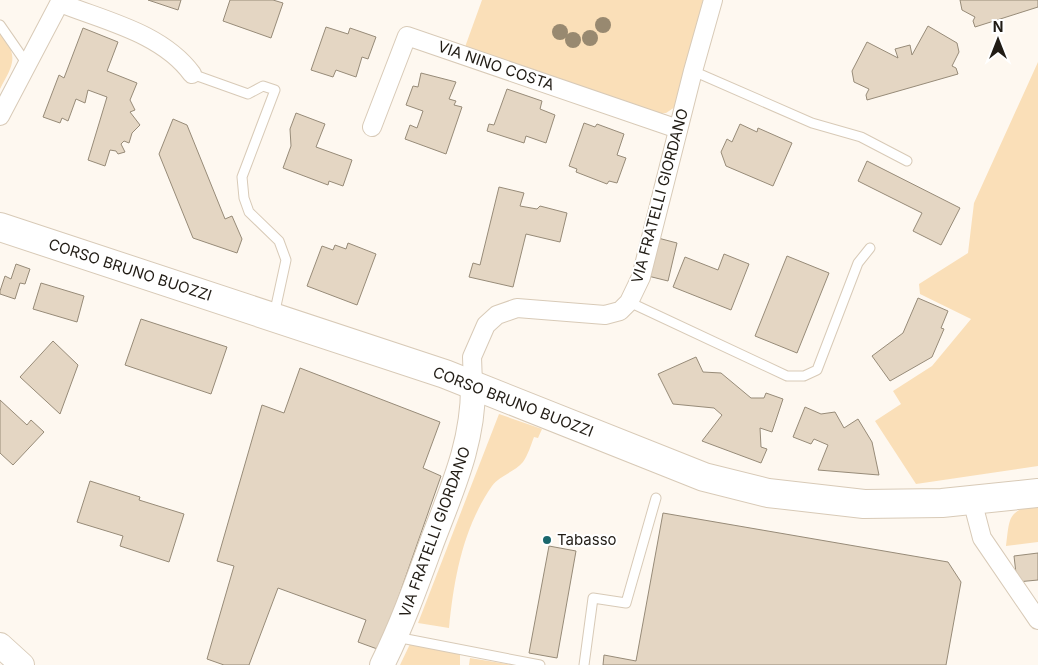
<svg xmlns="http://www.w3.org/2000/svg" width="1038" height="665" viewBox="0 0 1038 665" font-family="Inter,sans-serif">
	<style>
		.green { fill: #fadfb8 }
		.building { fill: #e4d6c3; stroke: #978b78 }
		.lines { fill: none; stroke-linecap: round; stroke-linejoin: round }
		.lane-casing { stroke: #d8cab7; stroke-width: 11 }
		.street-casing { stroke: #d8cab7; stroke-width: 20 }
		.secondary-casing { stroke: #d8cab7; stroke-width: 26 }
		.primary-casing { stroke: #d8cab7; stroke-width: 30 }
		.lane { stroke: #fff; stroke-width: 9 }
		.street { stroke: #fff; stroke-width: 18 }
		.secondary { stroke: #fff; stroke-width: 24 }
		.primary { stroke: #fff; stroke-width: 28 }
		.tree { fill: #988970 }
		.poi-dot { fill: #1a676d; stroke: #fff; stroke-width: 2 }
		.labels { text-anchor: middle; stroke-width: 4; stroke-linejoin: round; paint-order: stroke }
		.street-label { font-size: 15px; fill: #211c15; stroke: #fff }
		.poi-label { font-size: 15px; fill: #211c15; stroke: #fff; text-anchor: start }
	</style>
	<rect width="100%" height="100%" fill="#fef8f0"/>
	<g class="green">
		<path d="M482,0H703L675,107L666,113H658L465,47Z"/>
		<path d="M0,32C19,57 14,63 0,89Z"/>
		<path d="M1038,62V466L916,484L875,421L901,404L893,391L932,366L971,319L920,294L919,284L968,253L974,203Z"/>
		<path d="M499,414L542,429L538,438L534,437C531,445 528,455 523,462C515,472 500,475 492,486C463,528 454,578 449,628L418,623Z"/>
		<path d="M1038,503V542L1006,546C1010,516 1007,512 1038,503Z"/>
		<path d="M410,644L460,652V665H400Z"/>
		<path d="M470,658L513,665H469Z"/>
	</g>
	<g class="building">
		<path d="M148,0H181L178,10Z"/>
		<path d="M230,0H273L283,3L271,38L223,21Z"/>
		<path d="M960,0H1038V7L975,27L973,21L975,17L962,10Z"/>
		<path d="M928,26L957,43L959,52L952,66L956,68L958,74L867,100L866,95L869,89L854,82L852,71L867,42L898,58L895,49L910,45L912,55Z"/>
		<path d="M326,27L348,34L350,28L376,37L368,59L362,57L356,77L336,70L333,77L311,70Z"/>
		<path d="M83,28L118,42L107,71L137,83L130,100L135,110L130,112L140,125L132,133L129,143L124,141L121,144L125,152L118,154L116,151L110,150L105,166L88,160L107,97L88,90L85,103L76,99L68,121L62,118L60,123L43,117L59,75L64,78Z"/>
		<path d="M421,73L456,82L449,99L456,101L454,105L462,107L446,154L405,139L410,125L417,128L423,111L406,105L413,86L418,87Z"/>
		<path d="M507,89L542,101L540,109L555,115L546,143L526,136L524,143L487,131L489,124L494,125Z"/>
		<path d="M296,113L325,124L316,147L352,160L343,186L329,181L328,185L283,168L291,146L290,129Z"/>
		<path d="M173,119L187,125L225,219L232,216L242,239L237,253L193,238L159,154Z"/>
		<path d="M584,123L595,127L597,124L624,134L617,155L626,158L617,183L609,181L607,184L576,172L577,169L569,166Z"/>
		<path d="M740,124L757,132L758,128L792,143L773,186L726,166L721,152L727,139L732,142Z"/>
		<path d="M867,161L960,208L941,245L913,231L922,213L858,181Z"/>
		<path d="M499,187L524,193L520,206L537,209L540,206L567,213L560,242L526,234L513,287L469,277L473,263L480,265Z"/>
		<path d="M658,238L677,243L668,281L648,276Z"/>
		<path d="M348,243L376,254L357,305L307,286L322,246L333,250L335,245L346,249Z"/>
		<path d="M724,254L749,264L731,310L673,287L685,257L718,270Z"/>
		<path d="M787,256L829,273L797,353L755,336Z"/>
		<path d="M16,264L30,269L25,284L20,283L15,299L0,294V291L5,276L11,279Z"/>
		<path d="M41,283L84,296L77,322L33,309Z"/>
		<path d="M918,298L948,311L941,328L944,329L932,357L890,381L872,356L903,333Z"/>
		<path d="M141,319L227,347L211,394L125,365Z"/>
		<path d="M53,341L78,365L60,414L20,377Z"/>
		<path d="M696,357L703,372L721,373L751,398H764L766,393L783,399L772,432L760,428L761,447L767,449L761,463L702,441L722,415L714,408L673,404L658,374Z"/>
		<path d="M300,368L440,422L423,468L441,476L380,650L358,642L366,620L278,588L249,665H224L207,659L234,566L217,561L262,405L284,413Z"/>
		<path d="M0,400L27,425L31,420L44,432L13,465L0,453Z"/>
		<path d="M805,407L821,414L835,412L844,428L858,419L872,442L879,475L818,470L828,445L814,439L811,444L793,437Z"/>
		<path d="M90,481L140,497L139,500L184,514L169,562L120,546L123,536L77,522Z"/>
		<path d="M663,513L948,562L961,582L946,665H603L604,655L636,661Z"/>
		<path d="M549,546L576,551L557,658L529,653Z"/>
		<path d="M1038,553V580L1017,582L1014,556Z"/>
	</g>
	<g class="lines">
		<g class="lane-casing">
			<g id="lane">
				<path d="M0,25L27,64"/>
				<path d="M693,71L812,123L861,137L907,161"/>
				<path d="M192,74L248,94L263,86L275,90L242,177L244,198L249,212L279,241L286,260L274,315"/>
				<path d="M629,302L787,376H804L817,370L858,263L870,248"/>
				<path d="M396,637L540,665"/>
				<path d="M584,665L593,598L626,603L656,498"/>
			</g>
		</g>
		<g class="street-casing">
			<g id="street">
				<path d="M60,3C105,21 162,33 192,74"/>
				<path d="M0,116L61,0"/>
				<path d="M372,127L407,36L678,129"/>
				<path d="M473,384L472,357L486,325L497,315L517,308L605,315L620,311L629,302L641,277L693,71L713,0"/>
				<path d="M972,500L982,538L1038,620"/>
			</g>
		</g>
		<g class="secondary-casing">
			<g id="secondary">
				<path d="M0,645L22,665"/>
				<path d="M382,665C402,625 417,583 432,542C452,489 474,442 473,384"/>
			</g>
		</g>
		<g class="primary-casing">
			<path id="primary" d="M0,227L445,374L704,477L768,493L864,504L942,503L1038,493"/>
		</g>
		<use href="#lane" class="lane"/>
		<use href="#street" class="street"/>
		<use href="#secondary" class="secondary"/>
		<use href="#primary" class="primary"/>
	</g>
	<g class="tree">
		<circle cx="603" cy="25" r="8"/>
		<circle cx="560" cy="32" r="8"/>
		<circle cx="590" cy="38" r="8"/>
		<circle cx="573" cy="40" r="8"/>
	</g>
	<circle class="poi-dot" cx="547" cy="540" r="5"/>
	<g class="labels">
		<g class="street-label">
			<text transform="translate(496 66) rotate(19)" y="5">VIA NINO COSTA</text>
			<text transform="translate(660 196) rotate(-75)" y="5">VIA FRATELLI GIORDANO</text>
			<text transform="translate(130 270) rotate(18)" y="5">CORSO BRUNO BUOZZI</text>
			<text transform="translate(513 402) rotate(21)" y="5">CORSO BRUNO BUOZZI</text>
			<text transform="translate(435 532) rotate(-70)" y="5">VIA FRATELLI GIORDANO</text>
		</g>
		<g class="poi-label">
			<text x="557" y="545">Tabasso</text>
		</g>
	</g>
	<g transform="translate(998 40)" stroke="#ffffff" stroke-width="4" paint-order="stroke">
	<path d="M0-4L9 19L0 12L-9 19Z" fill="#211c15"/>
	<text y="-8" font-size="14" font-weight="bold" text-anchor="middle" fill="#211c15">N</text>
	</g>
</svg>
